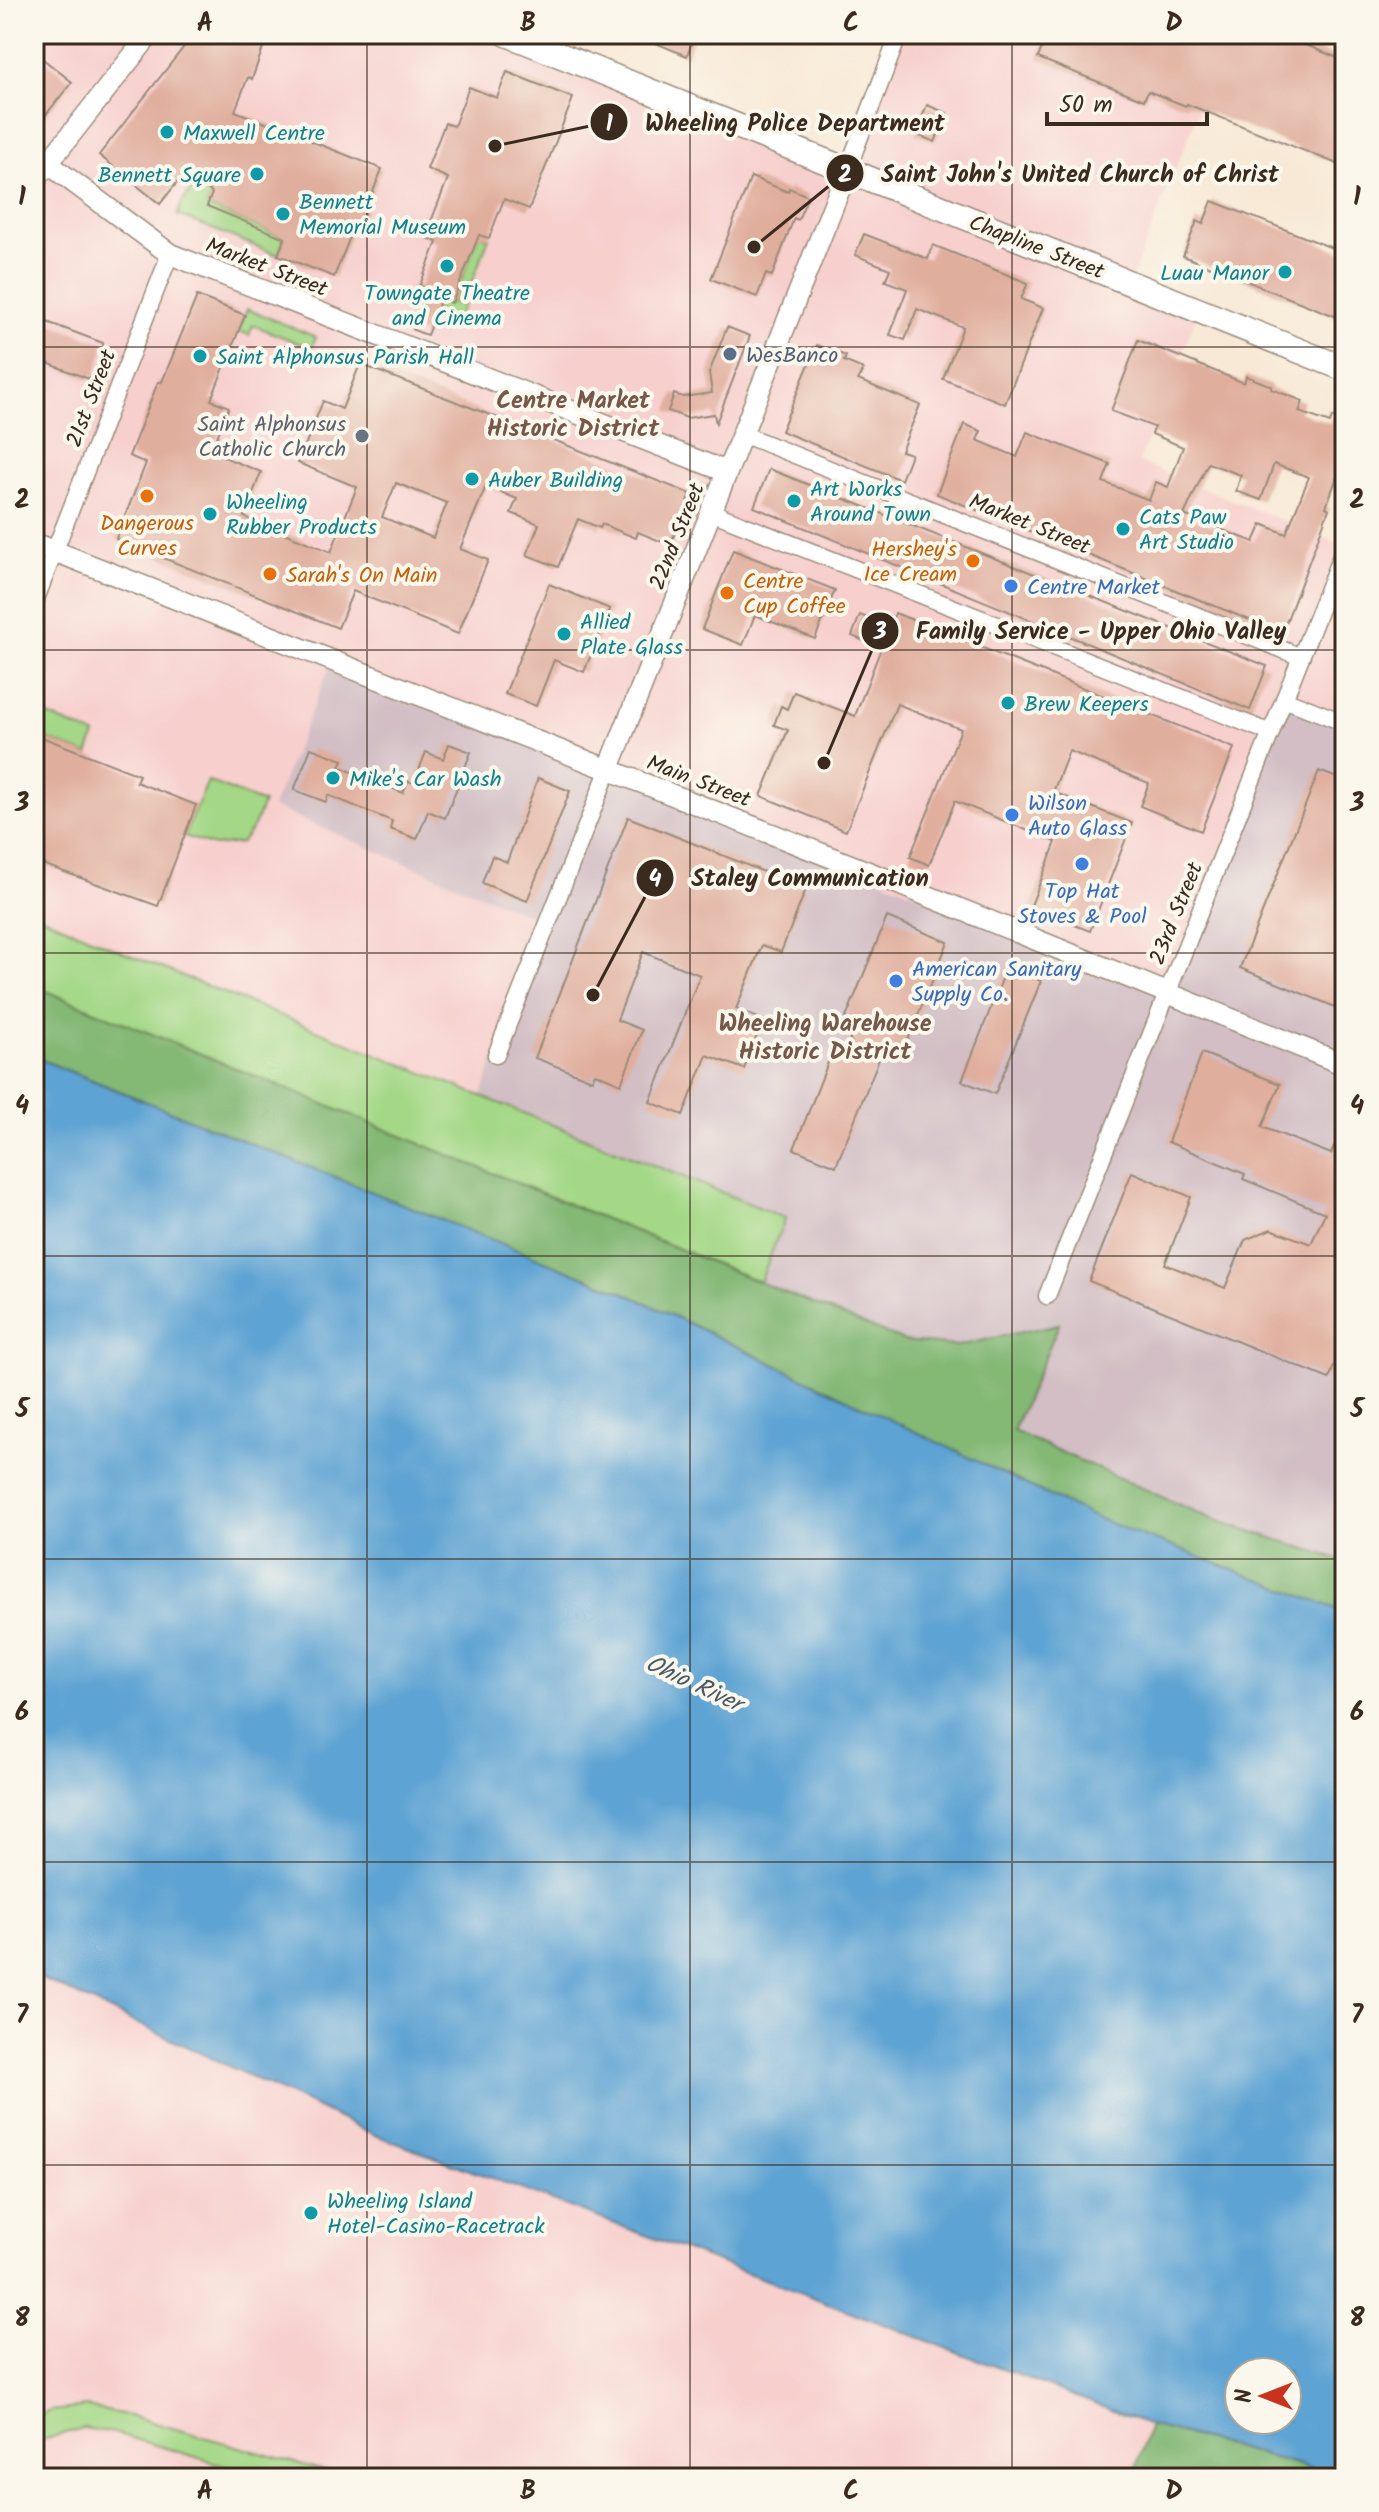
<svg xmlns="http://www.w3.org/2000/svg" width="1379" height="2512" viewBox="0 0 1379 2512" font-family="Kalam,sans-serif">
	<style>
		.built { fill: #f7d0ce }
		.industrial { fill: #d2bec4 }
		.green { fill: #a4d887; stroke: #708152; stroke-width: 2 }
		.forest { fill: #83b874; stroke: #5f7149; stroke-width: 2 }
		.water { fill: #5da3d3; stroke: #4c6678; stroke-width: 2; fill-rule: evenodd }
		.building { fill: #e0ae9d; fill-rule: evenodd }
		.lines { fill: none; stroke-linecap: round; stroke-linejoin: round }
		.minor-casing { stroke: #9a8a7a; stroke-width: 19 }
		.tertiary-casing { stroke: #9a8a7a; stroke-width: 23 }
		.secondary-casing { stroke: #9a8a7a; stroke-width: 27 }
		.minor { stroke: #fff; stroke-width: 16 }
		.tertiary { stroke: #fff; stroke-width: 20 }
		.secondary { stroke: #fff; stroke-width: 24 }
		.grid { fill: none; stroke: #3b2a1e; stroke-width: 2; stroke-opacity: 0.55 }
		.culture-dot { fill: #0f9aa8; stroke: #fbf7ec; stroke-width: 3 }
		.service-dot { fill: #5c6f8a; stroke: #fbf7ec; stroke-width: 3 }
		.worship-dot { fill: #6b7280; stroke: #fbf7ec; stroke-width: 3 }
		.food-dot { fill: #e8710a; stroke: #fbf7ec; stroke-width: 3 }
		.shop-dot { fill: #3f7fe0; stroke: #fbf7ec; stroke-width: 3 }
		.labels { text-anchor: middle; stroke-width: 8; stroke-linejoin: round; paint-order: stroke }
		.culture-label { font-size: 22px; fill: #0d838f; stroke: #fbf7ec; text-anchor: start }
		.street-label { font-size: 22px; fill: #3b2a1e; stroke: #fbf7ec }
		.service-label { font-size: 22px; fill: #4e5e75; stroke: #fbf7ec; text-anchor: start }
		.worship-label { font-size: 22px; fill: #5b616d; stroke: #fbf7ec; text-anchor: end }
		.food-label { font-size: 22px; fill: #c56008; stroke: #fbf7ec; text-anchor: start }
		.shop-label { font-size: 22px; fill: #366cbe; stroke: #fbf7ec; text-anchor: start }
		.neighbourhood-label { font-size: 24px; font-weight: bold; fill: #75584a; stroke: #fbf7ec }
		.water-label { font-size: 24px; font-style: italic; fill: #495a66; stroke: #fbf7ec }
		.leader { fill: none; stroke: #3b2a1e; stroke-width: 3 }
		.callout-dot { fill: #3b2a1e; stroke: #fbf7ec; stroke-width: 3 }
		.mark-label { font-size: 24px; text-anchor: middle; font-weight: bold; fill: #fff }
		.callout-label { font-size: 24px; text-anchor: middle; font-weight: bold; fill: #3b2a1e; stroke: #fbf7ec; stroke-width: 8; stroke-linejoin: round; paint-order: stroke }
		.neatline { fill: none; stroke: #3b2a1e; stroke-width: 3 }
		.grid-label { font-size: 26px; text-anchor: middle; font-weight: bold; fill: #3b2a1e }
	</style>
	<rect width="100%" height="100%" fill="#fbf7ec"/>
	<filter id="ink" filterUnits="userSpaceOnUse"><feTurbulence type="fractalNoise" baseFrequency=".0125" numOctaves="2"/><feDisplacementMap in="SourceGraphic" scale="16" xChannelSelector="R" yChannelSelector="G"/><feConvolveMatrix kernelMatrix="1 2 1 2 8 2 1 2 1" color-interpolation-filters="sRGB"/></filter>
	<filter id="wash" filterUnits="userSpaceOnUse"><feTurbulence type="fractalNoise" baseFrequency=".006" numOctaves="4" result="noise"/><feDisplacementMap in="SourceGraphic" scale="32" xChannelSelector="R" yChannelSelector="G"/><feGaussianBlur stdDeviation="1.8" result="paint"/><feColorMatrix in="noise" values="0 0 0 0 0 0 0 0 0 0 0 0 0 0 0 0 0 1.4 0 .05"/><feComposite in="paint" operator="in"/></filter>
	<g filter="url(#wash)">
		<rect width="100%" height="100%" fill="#f8e9d6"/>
		<g class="built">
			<path d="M34,34H507L846,170L899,34H1230L1130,282L1199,310L1139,462L1345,546V723L1167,993L332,661L273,807L548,923L459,1159L34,986Z"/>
			<path d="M34,1975L375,2135L799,2292L1150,2425L1134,2472V2478H34Z"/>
		</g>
		<path class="industrial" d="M332,661L1167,993L1284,699L1345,723V1561L1212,1519L1013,1431L1058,1324L957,1346L904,1341L459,1159L496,1055L548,923L272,807Z"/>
		<g class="green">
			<path d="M198,180L212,193L207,206L285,238L278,255L177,215L182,203Z"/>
			<path d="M479,235L489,238L454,328L405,309L413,288L427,293L423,303L437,308L441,299L452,303Z"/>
			<path d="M247,309L316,337L311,348L253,325L249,335L238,331Z"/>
			<path d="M34,710L95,735L88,755L34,734Z"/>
			<path d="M208,781L263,803L254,826L241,843L214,846L184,836Z"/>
			<path d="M34,913L132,956L785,1218L760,1282L34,986Z"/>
			<path d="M87,2407L130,2416L349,2478H268L114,2433L83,2428L34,2442V2418L50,2411Z"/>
		</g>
		<g class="forest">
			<path d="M34,986L904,1341L957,1346L1059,1324L1013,1431L1212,1519L1345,1561V1612L1096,1518L625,1293L34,1057Z"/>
			<path d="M1150,2425L1345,2477V2478H1169L1134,2472Z"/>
		</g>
		<path class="water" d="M34,1057L625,1293L1096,1518L1345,1612V2477L1150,2425L799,2292L375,2135L34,1975ZM1239,2372H1287V2420H1239Z"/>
		<g id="blocks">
			<g class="building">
				<path d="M194,34H253L266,39L252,79L248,77L235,111L382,169L360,224L356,222L334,277L278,255L285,238L207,206L212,193L187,170L160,204L99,155Z"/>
				<path d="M634,34H695L687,56Z"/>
				<path d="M1047,34H1279L1345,61V167L1187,104L1186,106L1148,91L1144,100L1038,58Z"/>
				<path d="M34,52L72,82L44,117L34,109Z"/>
				<path d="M507,72L573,98L529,209L504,199L489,238L479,235L452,303L441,299L427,335L413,330L427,293L418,290L437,242L425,237L448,178L427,169L445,123L454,126L469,87L497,98Z"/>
				<path d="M927,105L947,113L935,142L915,134Z"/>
				<path d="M751,177L788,192L789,188L808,196L798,220L794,218L772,276L766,274L757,297L711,279Z"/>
				<path d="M1212,201L1345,253V320L1183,256L1197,221L1203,224Z"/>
				<path d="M864,234L928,259L933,245L1028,283L1021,299L1043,308L1005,404L943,379L963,327L917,309L905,340L890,335L907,289L885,281L890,269L855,255Z"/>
				<path d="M197,296L245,315L211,400L229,407L211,452L261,472L244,517L331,552L357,487L298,463L323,401L342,409L360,364L691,494L670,545L638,532L636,538L602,524L600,528L578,519L558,567L527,555L539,524L511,513L517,499L486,486L460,549L488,560L458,634L353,591L338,628L116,539L146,463L129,456L158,382H162ZM396,483L447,503L433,538L382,517Z"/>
				<path d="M47,322L103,343V351L94,376H90L89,379L34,358Z"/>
				<path d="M727,327L750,336L716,423L714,414L687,418L668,411L674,394L683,397L712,393L709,373Z"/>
				<path d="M1138,340L1244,383L1246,376L1272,386L1271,389L1303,401L1299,412L1330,423L1332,417L1345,422V455L1326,507L1329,509L1282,633L937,494L964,424L981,431L977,440L1017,457L1027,432L1110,464L1103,482L1149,500L1156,482L1168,487L1183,447L1152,434L1154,427L1111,411ZM1208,463L1241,475L1236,491L1261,500L1274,464L1309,477L1286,534L1262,524L1254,542L1184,515Z"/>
				<path d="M817,345L846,356L844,361L863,369L858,380L920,405L901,451L911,454L901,480L781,431Z"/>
				<path d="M769,469L1267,666L1250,710L754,507Z"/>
				<path d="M733,550L835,590L815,639L755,615L743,645L702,629Z"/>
				<path d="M549,584L610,609L584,672L554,660L536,706L505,694Z"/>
				<path d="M895,613L1234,748L1201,831L1140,806L1149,783L1069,751L1053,792L1132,823L1090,931L1030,908L1056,842L955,801L929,865L910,857L961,729L897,704L846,831L761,796L788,730L774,725L781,706L787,709L794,692L855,716L881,648L852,636L860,615L890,627Z"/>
				<path d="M34,734L139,775L136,782L196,805L158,906L34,861Z"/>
				<path d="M449,744L471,752L445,818L428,811L417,839L390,829L392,821L328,795L326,802L294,790L311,748L343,760L340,767L403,793L408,781L414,783L426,752L443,759Z"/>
				<path d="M1319,771L1345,781V1011L1240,968Z"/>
				<path d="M538,778L570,791L527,901L482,883L492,856L507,862Z"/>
				<path d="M628,817L806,889L781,952L762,945L736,1009L763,1020L744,1069L707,1055L683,1115L650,1102L700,975L643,952L617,1020L642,1030L621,1084L595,1073L592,1080L535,1058Z"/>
				<path d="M887,917L948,942L901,1057L883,1049L836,1166L794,1149L829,1060L852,1047L845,1020Z"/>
				<path d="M1007,967L1041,981L995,1094L962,1081Z"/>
				<path d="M1202,1053L1280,1084L1262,1127L1331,1154L1345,1121V1338L1329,1379L1089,1281L1132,1172L1191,1197L1165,1264L1225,1288L1245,1240L1271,1229L1311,1244L1325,1213L1243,1179L1245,1174L1168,1142Z"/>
			</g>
		</g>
	</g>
	<g filter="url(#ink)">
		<use href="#blocks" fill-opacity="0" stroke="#9a8a7a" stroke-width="2"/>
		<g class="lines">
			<g class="minor-casing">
				<g id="minor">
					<path d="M847,171L899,34"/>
					<path d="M742,434L1301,657"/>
					<path d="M711,512L1271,733"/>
					<path d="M34,604L170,254"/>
					<path d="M1284,699L1345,723"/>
					<path d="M496,1055L608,771"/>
					<path d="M1047,1296L1345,546"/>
				</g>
			</g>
			<g class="tertiary-casing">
				<g id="tertiary">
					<path d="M34,153L170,254L727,472"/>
					<path d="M34,181L150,34"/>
					<path d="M34,543L891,881L1345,1065"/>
					<path d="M608,771L847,171"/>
				</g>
			</g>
			<g class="secondary-casing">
				<path id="secondary" d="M507,34L1345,369"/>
			</g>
			<use href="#minor" class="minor"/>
			<use href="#tertiary" class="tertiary"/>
			<use href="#secondary" class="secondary"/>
		</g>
	</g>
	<path class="grid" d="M367,34V2478M690,34V2478M1012,34V2478M34,347H1345M34,650H1345M34,953H1345M34,1256H1345M34,1559H1345M34,1862H1345M34,2165H1345"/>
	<g class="culture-dot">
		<circle cx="167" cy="132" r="8"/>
		<circle cx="257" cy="174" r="8"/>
		<circle cx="283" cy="214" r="8"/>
		<circle cx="447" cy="266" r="8"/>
		<circle cx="1285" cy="272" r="8"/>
		<circle cx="200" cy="356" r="8"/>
		<circle cx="472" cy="479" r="8"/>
		<circle cx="794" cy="501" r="8"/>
		<circle cx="210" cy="514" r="8"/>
		<circle cx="1123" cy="529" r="8"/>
		<circle cx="564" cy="634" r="8"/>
		<circle cx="1008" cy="703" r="8"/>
		<circle cx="333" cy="778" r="8"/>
		<circle cx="311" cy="2213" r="8"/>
	</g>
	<circle class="service-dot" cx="730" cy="354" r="8"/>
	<circle class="worship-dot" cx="362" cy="436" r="8"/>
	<g class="food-dot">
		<circle cx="147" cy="496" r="8"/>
		<circle cx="973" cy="561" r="8"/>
		<circle cx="270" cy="574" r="8"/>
		<circle cx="727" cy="593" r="8"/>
	</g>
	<g class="shop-dot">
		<circle cx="1011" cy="586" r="8"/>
		<circle cx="1012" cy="815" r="8"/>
		<circle cx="1082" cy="864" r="8"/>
		<circle cx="896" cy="981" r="8"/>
	</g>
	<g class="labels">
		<g class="culture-label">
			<text x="183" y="140">Maxwell Centre</text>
			<text x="241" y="182" text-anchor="end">Bennett Square</text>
			<text x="299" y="209">Bennett<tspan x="299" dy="25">Memorial Museum</tspan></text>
			<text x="1269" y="280" text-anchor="end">Luau Manor</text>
			<text x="447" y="300" text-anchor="middle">Towngate Theatre<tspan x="447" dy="25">and Cinema</tspan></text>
			<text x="216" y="364">Saint Alphonsus Parish Hall</text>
			<text x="488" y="487">Auber Building</text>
			<text x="810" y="496">Art Works<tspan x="810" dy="25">Around Town</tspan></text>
			<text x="226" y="509">Wheeling<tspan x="226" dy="25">Rubber Products</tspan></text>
			<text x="1139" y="524">Cats Paw<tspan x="1139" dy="25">Art Studio</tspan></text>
			<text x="580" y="629">Allied<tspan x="580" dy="25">Plate Glass</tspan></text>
			<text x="1024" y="711">Brew Keepers</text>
			<text x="349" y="786">Mike's Car Wash</text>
			<text x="327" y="2208">Wheeling Island<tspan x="327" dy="25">Hotel-Casino-Racetrack</tspan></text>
		</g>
		<g class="street-label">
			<text transform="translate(1037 246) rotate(21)" y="8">Chapline Street</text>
			<text transform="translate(267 266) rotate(21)" y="8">Market Street</text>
			<text transform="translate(90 398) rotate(-69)" y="8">21st Street</text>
			<text transform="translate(1030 523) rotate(22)" y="8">Market Street</text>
			<text transform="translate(676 536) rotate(-68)" y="8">22nd Street</text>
			<text transform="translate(699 780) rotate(21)" y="8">Main Street</text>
			<text transform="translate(1175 913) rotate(-68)" y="8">23rd Street</text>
		</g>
		<g class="service-label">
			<text x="746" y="362">WesBanco</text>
		</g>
		<g class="worship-label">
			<text x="346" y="431">Saint Alphonsus<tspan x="346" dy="25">Catholic Church</tspan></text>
		</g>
		<g class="food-label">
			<text x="147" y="530" text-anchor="middle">Dangerous<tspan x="147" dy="25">Curves</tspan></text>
			<text x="957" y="556" text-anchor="end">Hershey's<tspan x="957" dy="25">Ice Cream</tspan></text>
			<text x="286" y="582">Sarah's On Main</text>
			<text x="743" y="588">Centre<tspan x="743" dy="25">Cup Coffee</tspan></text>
		</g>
		<g class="shop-label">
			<text x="1027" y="594">Centre Market</text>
			<text x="1028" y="810">Wilson<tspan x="1028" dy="25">Auto Glass</tspan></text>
			<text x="1082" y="898" text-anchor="middle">Top Hat<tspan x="1082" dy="25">Stoves &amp; Pool</tspan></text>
			<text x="912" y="976">American Sanitary<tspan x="912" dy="25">Supply Co.</tspan></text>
		</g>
		<g class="neighbourhood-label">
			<text x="573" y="408">Centre Market<tspan x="573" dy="28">Historic District</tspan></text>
			<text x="825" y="1031">Wheeling Warehouse<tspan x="825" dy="28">Historic District</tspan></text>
		</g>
		<g class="water-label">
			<text transform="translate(694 1683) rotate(25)" y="8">Ohio River</text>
		</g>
	</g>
	<path class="leader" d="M495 146L609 122M754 247L845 173M824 763L880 631M593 995L655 878"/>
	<g class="callout-dot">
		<circle cx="495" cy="146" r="8"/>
		<circle cx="754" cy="247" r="8"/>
		<circle cx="824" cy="763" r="8"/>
		<circle cx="593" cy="995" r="8"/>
		<circle cx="609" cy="122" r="20"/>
		<circle cx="845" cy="173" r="20"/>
		<circle cx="880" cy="631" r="20"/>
		<circle cx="655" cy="878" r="20"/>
	</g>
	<g class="mark-label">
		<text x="609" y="131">1</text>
		<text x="845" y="182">2</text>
		<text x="880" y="639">3</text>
		<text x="655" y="886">4</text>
	</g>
	<g class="callout-label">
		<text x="795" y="131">Wheeling Police Department</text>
		<text x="1080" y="182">Saint John's United Church of Christ</text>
		<text x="1101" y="639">Family Service - Upper Ohio Valley</text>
		<text x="810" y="886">Staley Communication</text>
	</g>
	<rect width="1379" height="2512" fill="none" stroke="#fbf7ec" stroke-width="88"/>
	<g transform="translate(1263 2396) rotate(270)"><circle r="38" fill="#fbf7ec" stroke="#aea59a" stroke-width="2"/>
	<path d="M0-6L14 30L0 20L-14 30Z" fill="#c8321e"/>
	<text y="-12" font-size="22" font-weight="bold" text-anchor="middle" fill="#3b2a1e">N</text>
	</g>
	<path d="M1047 112v12h160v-12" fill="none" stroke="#3b2a1e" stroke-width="4"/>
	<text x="1059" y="112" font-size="24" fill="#3b2a1e" stroke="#fbf7ec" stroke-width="6" paint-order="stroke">50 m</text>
	<rect x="44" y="44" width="1291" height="2424" class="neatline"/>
	<g class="grid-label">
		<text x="205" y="31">A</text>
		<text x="528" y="31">B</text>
		<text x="851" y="31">C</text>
		<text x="1174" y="31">D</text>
		<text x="22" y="205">1</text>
		<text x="1357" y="205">1</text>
		<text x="22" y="508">2</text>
		<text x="1357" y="508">2</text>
		<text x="22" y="811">3</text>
		<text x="1357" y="811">3</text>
		<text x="22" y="1114">4</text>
		<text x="1357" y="1114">4</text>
		<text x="22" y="1417">5</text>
		<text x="1357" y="1417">5</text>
		<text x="22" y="1720">6</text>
		<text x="1357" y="1720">6</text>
		<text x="22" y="2023">7</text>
		<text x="1357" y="2023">7</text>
		<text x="22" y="2326">8</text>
		<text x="1357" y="2326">8</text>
		<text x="205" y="2499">A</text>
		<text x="528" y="2499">B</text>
		<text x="851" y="2499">C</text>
		<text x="1174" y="2499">D</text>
	</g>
</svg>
